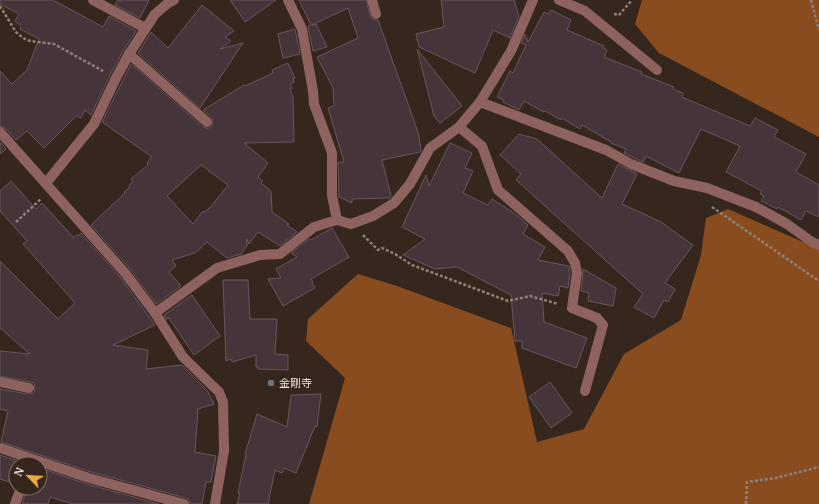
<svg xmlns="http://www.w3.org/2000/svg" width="819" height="504" viewBox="0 0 819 504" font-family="'PT Serif','Noto Sans JP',serif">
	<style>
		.forest { fill: #894c1e }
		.building { fill: #45343a; stroke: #69565d; fill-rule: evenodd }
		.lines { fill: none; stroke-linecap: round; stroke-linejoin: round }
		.path { stroke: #8d8179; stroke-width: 2.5; stroke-dasharray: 3 2; stroke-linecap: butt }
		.minor { stroke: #8d625f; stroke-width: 10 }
		.worship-dot { fill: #6b7280; stroke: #35271d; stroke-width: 1.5 }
		.labels { text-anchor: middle; stroke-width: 3; stroke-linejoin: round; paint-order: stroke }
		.poi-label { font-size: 11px; fill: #ece2dc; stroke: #35271d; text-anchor: start }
	</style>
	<rect width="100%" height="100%" fill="#35271d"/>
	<g class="forest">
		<path d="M642,0H819V137L659,53L635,24Z"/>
		<path d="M728,209L819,249V504H309L345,378L306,341L308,319L358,274L397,286L511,328L537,442L584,429L624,354L681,320L701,255L706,218Z"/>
	</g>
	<g class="building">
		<path d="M0,0H53L103,27L109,16L136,31L123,51L110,75L91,115L85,110L81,118L76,116L44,148L27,131L16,140L5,128L0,126V71L12,84L27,70L39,39L20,29L21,26L15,21L19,14L0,4Z"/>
		<path d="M118,0H149L140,18L115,5Z"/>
		<path d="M230,0H276L245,22Z"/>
		<path d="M299,0H366L371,18L375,20H378L418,132L421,150L420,152L382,160L391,196L390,198L352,199V203L339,197L338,162H344L328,108L334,106L333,88L317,57L358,38L348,8L312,25L316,24L327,47L313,51L308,26L311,25Z"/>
		<path d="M441,0H514L519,16L510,38L493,30L475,73L419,47L416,34L444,27Z"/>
		<path d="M202,5L234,31L225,37L231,41L220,49L243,43L200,108L138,53L151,32L168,48Z"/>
		<path d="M551,10L571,20L567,30L604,46L603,48L607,50L604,57L642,72L641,74L674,87L673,89L683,93L682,97L750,126L755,118L778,130L774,137L806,154L796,172L819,185V217L806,211L801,220L778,207L777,209L761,201L764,196L760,194L762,191L726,172L740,146L701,129L679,173L646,156L643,162L634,158L624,153L626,149L611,143V142L582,125L580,129L562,118L561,120L545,111L544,112L524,101L519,110L503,102L504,100L497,97L510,71L513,73L526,45L521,43L525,34L528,42L544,12L548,14Z"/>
		<path d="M295,29L300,54L283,58L278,34Z"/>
		<path d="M417,49L462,106L440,123L434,116Z"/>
		<path d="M288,63L295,78L293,79L294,82L290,84L292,88L290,89L293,97L294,142L244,143L268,163L258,177L263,181L261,183L271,191L272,212L289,224L287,225L297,232L280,246L258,232L249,244L247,239V246L241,254L227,258L207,242L195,253L172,260L176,266L169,272L181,286L156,304L130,269L91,225L125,193L124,192L130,187L129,185L133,182L131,179L148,165L147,162L152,157L102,122L131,64L203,127L206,128H209L212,126L213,120L211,117L203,110L244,85L245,86L273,73L272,70ZM201,165L228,185L210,208H209L205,212L203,211L193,224L167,196Z"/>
		<path d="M519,134L537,139L602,198L618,164L637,174L622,204L661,222L693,245L665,283L675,289L668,302L664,300L654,318L634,307L643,294L516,180L521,174L500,155Z"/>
		<path d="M0,142L6,149L0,154Z"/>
		<path d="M450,143L472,153L465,168L473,171L463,193L488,205L492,199L514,213L528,225L523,234L545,247L538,260L569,266L570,273L568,288L560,286L558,296L542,293L544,322L587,338L576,368L522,348V341H515L511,295L457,267L435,269L403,255L425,239L402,227L426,175L429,186Z"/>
		<path d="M11,181L36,209L42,203L74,238L77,235L78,236L81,233L120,277L155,325L113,345L148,350L146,369L182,365L207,390L214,404L198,409L195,452L216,456L211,482H206L202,504H190L189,500L186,498L91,472L1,442L8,411L0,409V389L28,394L34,393L35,389L34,383L31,382L0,376V351L30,354L0,328V261L58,319L75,303L23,244L27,241L0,211V191Z"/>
		<path d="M332,228L349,257L311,279L313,282L312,283L315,288L283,306L268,279L281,278L276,269L297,257L291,253L309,239L311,240Z"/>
		<path d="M583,269L616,288L613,306L588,301L589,293L581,291L583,274Z"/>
		<path d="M223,280H248L250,319H277L275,354L288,355V370L258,369V367H256V355L232,362L231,359L226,361Z"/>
		<path d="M192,295L220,336L194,355L169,318L166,319L164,315Z"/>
		<path d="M550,382L572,413L551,428L529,397Z"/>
		<path d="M321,394L317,427L315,426L296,473L284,468L282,473L275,470L268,504H237L240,493H238L246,454H245L257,414L287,427L291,395Z"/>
		<path d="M0,455L27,464H16V484L0,479Z"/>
		<path d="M40,468L87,484L159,504H73L50,497L48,504H22L27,488H40Z"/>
	</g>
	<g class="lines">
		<g class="path">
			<path d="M811,0L819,30"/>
			<path d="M0,6L16,32L23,38L30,41L54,44L103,71"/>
			<path d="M614,14L619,15L632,0"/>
			<path d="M712,207L819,281"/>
			<path d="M16,222L41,199"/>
			<path d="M363,235L378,250L382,248L395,254L412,265L508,301L530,296L558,304"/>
			<path d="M746,504L747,482L776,478L819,467"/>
		</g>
		<g class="minor">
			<path d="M93,0L145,28"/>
			<path d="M288,0L302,29L313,91L314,104L332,153V195L337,220"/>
			<path d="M372,0L376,14"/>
			<path d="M559,0L585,11L657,70"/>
			<path d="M129,54L207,122"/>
			<path d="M480,102L606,150L631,164L674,181L707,188L756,207L787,224L812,242L819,245"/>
			<path d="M459,127L482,146L498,190L568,251L575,263L577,273L572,308L597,318L603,325L585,391"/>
			<path d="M0,132L125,273L155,313L183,357L219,392L223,402L224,451L215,504"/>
			<path d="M46,183L94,124L116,78L129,54L155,14L167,4L174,0"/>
			<path d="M155,313L217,268L260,255L280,254L314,227L337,220L351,224L373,216L394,203L410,184L430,148L459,127L480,102L511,51L533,0"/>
			<path d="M0,382L29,388"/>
			<path d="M0,448L89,478L184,504"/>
			<path d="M15,504L21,488"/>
		</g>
	</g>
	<circle class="worship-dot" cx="271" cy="383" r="4"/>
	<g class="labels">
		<g class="poi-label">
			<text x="279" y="387">金剛寺</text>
		</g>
	</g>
	<g transform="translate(28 476) rotate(295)"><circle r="19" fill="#35271d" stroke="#7e7269"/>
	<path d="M0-3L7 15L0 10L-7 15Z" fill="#eaaa39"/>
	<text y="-6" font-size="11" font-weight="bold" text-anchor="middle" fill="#ece2dc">N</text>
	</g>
</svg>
